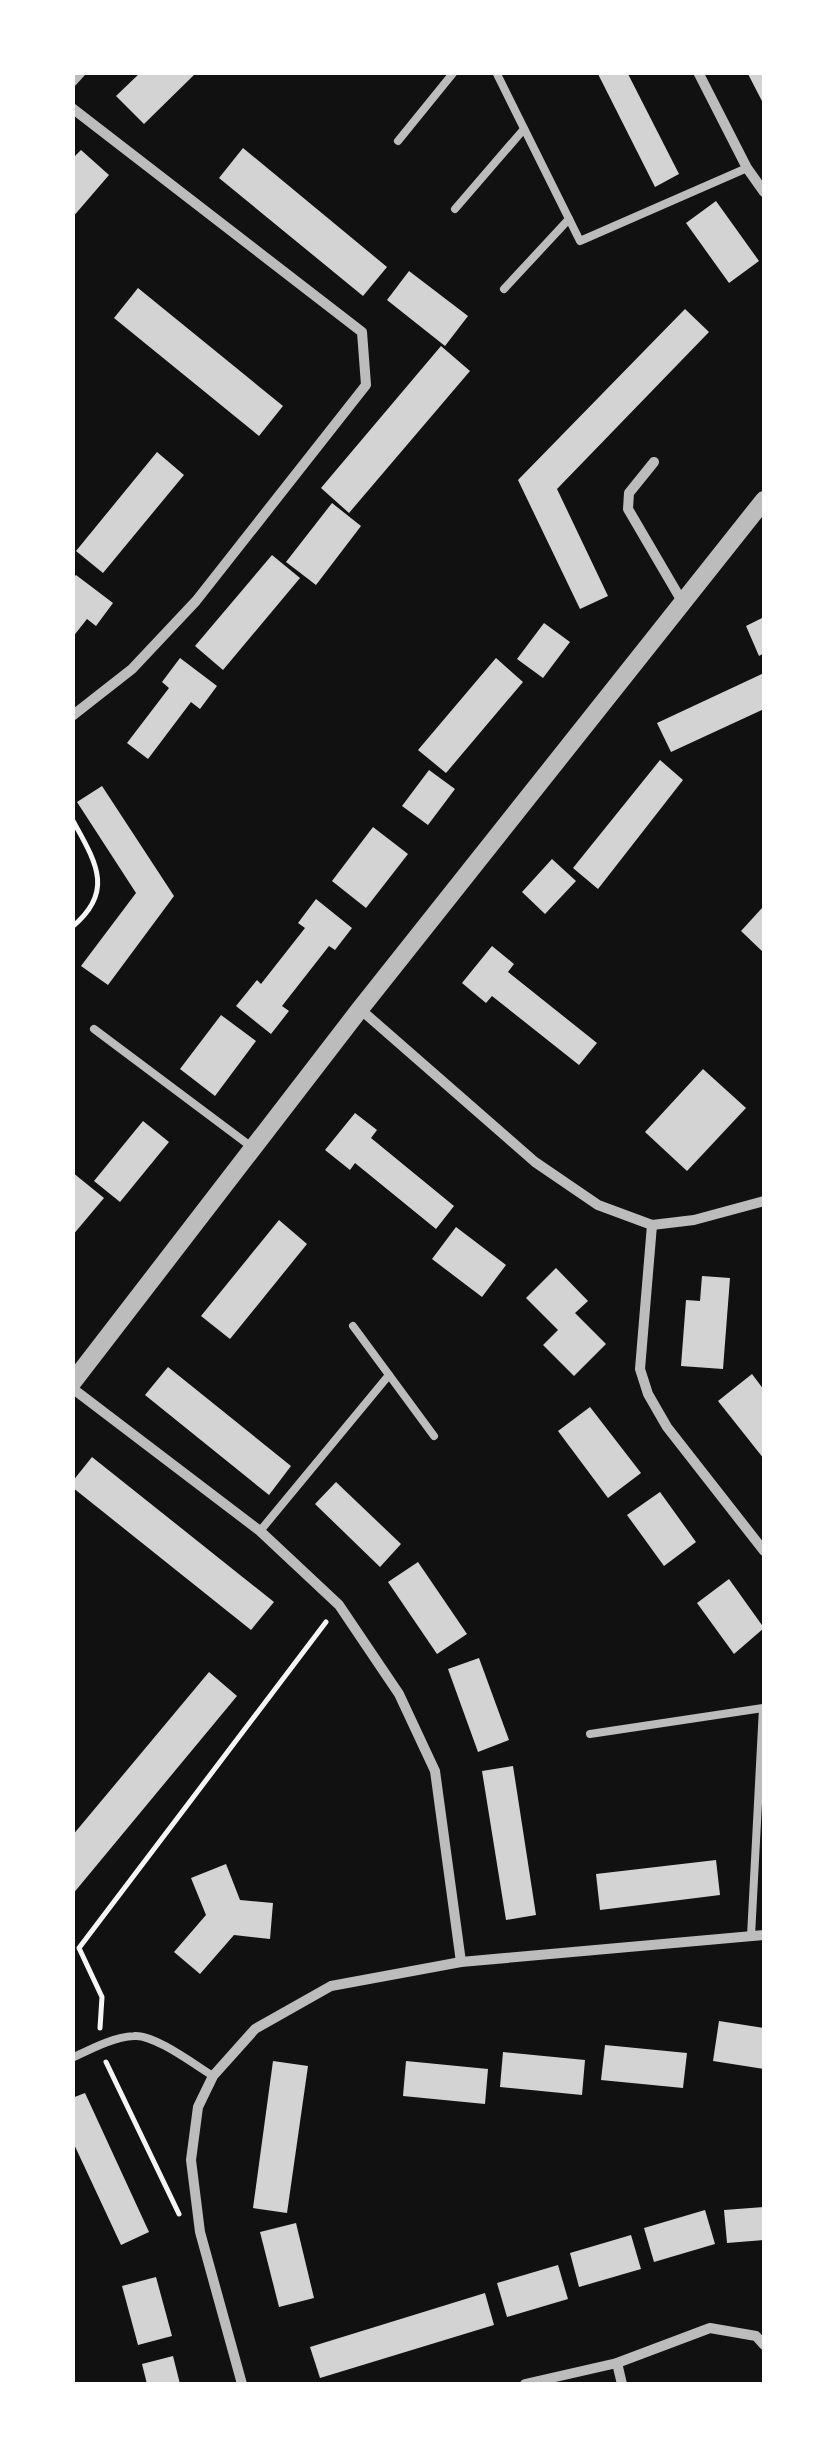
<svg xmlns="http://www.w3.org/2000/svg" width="837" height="2457" viewBox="0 0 837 2457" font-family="Ubuntu,sans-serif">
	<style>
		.building { fill: #d3d3d3 }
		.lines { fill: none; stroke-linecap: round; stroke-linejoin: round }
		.path { stroke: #f5f5f5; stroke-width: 5 }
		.service { stroke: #bcbcbc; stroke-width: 8 }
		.minor { stroke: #bcbcbc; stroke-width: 10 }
		.tertiary { stroke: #bcbcbc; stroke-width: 18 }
	</style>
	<rect width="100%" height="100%" fill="#111"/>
	<g class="building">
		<path d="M141,72H197L144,124L116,96Z"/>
		<path d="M597,72H627L679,174L655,187Z"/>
		<path d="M747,72H764V105Z"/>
		<path d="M243,148L387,267L363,296L219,178Z"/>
		<path d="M81,150L109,175L72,218V159Z"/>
		<path d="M716,201L759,261L729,283L686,223Z"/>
		<path d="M409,271L468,316L445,346L387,300Z"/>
		<path d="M138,288L283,406L259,436L114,318Z"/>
		<path d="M685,309L709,332L557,489L608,596L580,609L518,480Z"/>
		<path d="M441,346L470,371L349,513L321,488Z"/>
		<path d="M157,452L184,475L103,573L76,551Z"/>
		<path d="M332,503L361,526L316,585L286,562Z"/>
		<path d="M272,555L300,578L223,670L195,646Z"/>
		<path d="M76,575L113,603L96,626L87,619L72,638V579Z"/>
		<path d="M764,617V653L759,656L746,626Z"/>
		<path d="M544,623L570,642L543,678L517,659Z"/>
		<path d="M180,658L217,686L200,709L191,702L148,759L127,743L169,688L162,682Z"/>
		<path d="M496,658L523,682L446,773L418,750Z"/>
		<path d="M764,673V709L671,752L657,723Z"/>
		<path d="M660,760L683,780L598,889L573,868Z"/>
		<path d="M429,770L455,789L428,825L402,806Z"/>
		<path d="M102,786L174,896L108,985L81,966L136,893L77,802Z"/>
		<path d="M373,827L408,854L366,908L332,881Z"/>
		<path d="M552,859L576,881L545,914L522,892Z"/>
		<path d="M316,899L352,928L335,950L329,946L282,1006L289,1011L271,1034L236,1006L257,980L261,984L305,928L298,923Z"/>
		<path d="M762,908L764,910V953L741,931Z"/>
		<path d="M492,946L514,964L508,972L597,1043L579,1065L492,996L486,1003L462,983Z"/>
		<path d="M221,1015L256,1041L215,1096L180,1069Z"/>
		<path d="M703,1069L746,1108L687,1171L645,1132Z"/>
		<path d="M355,1113L377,1130L371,1138L454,1206L436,1229L355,1163L350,1170L325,1150Z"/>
		<path d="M143,1121L169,1142L120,1202L94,1181Z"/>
		<path d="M72,1172L104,1198L72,1236Z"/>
		<path d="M279,1220L307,1244L230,1339L201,1316Z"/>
		<path d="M456,1227L506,1265L482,1297L432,1259Z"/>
		<path d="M556,1268L588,1301L575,1313L606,1344L574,1376L543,1345L558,1330L526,1298Z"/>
		<path d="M702,1276L730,1278L723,1369L681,1366L686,1300L700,1301Z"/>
		<path d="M168,1367L291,1466L269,1495L145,1395Z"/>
		<path d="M752,1374L764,1390V1459L718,1401Z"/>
		<path d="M590,1407L641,1473L608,1498L558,1431Z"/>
		<path d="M92,1457L274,1602L251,1630L72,1487V1482Z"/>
		<path d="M336,1482L401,1544L380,1567L315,1504Z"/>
		<path d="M660,1492L696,1542L664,1566L627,1515Z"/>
		<path d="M418,1562L467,1634L437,1654L388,1582Z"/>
		<path d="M729,1579L764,1628L734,1654L697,1603Z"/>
		<path d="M479,1658L509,1740L478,1752L448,1669Z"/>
		<path d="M209,1672L237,1696L72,1895V1836Z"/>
		<path d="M513,1766L536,1915L506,1920L482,1771Z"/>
		<path d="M716,1860L720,1895L600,1910L596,1874Z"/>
		<path d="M226,1864L240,1900L273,1903L270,1939L234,1935L200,1974L174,1952L206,1915L191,1878Z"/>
		<path d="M719,2021L764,2028V2069L713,2061Z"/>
		<path d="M605,2045L687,2053L683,2088L601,2080Z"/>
		<path d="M503,2052L585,2060L582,2095L500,2087Z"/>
		<path d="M273,2061L308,2066L287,2213L253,2208Z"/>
		<path d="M406,2061L488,2069L485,2104L403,2096Z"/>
		<path d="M85,2093L149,2232L121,2245L72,2140V2098Z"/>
		<path d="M764,2207V2240L727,2243L724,2210Z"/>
		<path d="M705,2210L715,2244L654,2262L644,2228Z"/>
		<path d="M296,2223L314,2298L279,2307L260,2232Z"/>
		<path d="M631,2235L641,2269L579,2287L570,2253Z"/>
		<path d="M558,2265L568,2299L507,2317L497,2283Z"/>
		<path d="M156,2277L172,2336L138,2345L122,2286Z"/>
		<path d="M485,2293L494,2325L320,2378L310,2347Z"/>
		<path d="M173,2356L180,2384H147L142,2364Z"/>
	</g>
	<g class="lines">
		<g class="path">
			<path d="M72,819C95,861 116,891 72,927"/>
			<path d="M100,2028L102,1997L79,1948L326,1622"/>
			<path d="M106,2062L179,2214"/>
		</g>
		<g class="service">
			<path d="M496,72L580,241L747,168"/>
			<path d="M398,141L454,72"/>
			<path d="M455,209L524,129"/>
			<path d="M504,289L569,219"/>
			<path d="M94,1029L253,1148"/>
			<path d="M353,1326L434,1436"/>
			<path d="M260,1531L389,1375"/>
			<path d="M590,1734L763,1708L751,1936"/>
			<path d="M72,2058C91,2049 113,2037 134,2036C154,2034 195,2065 213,2076"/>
		</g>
		<g class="minor">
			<path d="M698,72L747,168L764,192"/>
			<path d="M72,82L81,72"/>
			<path d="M72,108L362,332L366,385L196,601L132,669L72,716"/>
			<path d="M654,462L629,493L628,509L683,603"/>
			<path d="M360,1009L535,1162L598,1205L652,1225L694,1220L764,1201"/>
			<path d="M652,1225L640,1369L648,1394L667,1427L764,1551"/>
			<path d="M72,1388L260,1531L339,1605L399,1694L435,1771L461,1962"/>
			<path d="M617,2363L622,2384"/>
			<path d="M242,2384L200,2232L191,2160L198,2107L213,2076L255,2029L331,1986L461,1962L764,1935"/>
			<path d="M525,2384L617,2363L710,2328L756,2336L764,2345"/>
		</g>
		<path class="tertiary" d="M72,1383L360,1009L764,500"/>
	</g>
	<rect width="837" height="2457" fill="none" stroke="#ffffff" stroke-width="150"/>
</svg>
